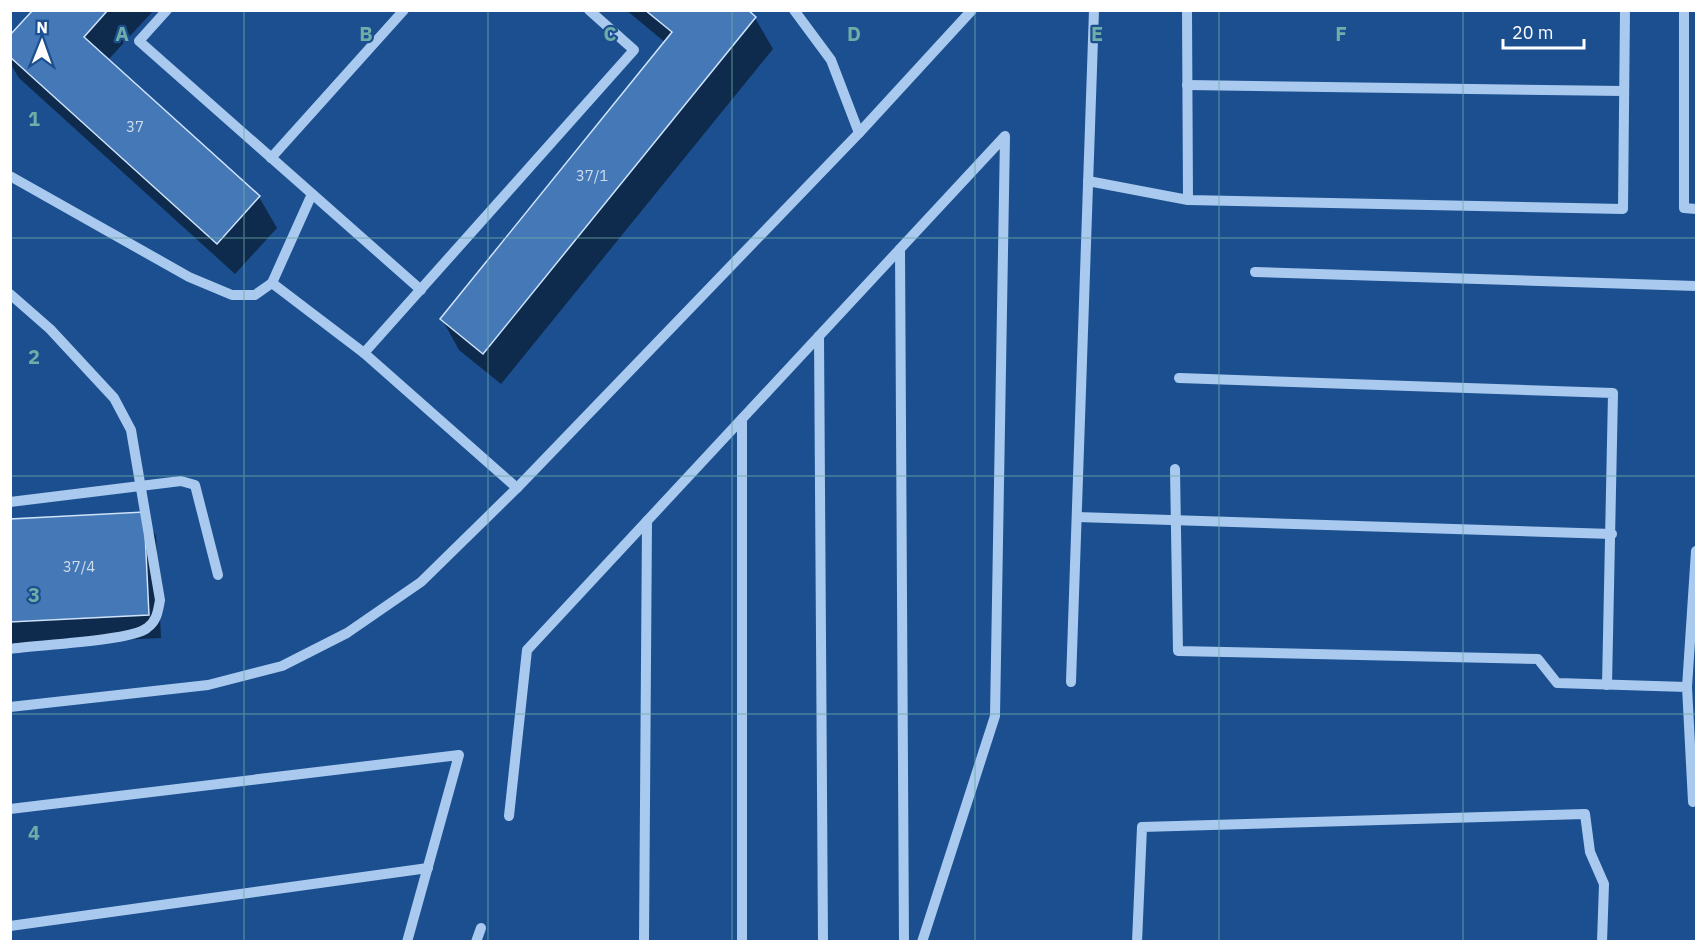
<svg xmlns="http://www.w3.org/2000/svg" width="1707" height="952" viewBox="0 0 1707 952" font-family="'IBM Plex Sans',sans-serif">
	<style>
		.shadow { fill: #0007 }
		.building { fill: #4478b7; stroke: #cfe3fa; stroke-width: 1.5 }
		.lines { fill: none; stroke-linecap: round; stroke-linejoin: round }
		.minor { stroke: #a9c9ee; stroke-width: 10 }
		.grid { fill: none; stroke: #6fada8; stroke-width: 1.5; stroke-opacity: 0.55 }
		.labels { text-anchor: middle; stroke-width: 4.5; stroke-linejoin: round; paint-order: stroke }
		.number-label { font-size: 15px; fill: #d0dded }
		.grid-label { font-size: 20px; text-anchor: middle; font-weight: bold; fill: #6fada8; stroke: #1b4f8f; stroke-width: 4.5; stroke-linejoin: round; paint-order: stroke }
	</style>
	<rect width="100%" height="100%" fill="#1b4f8f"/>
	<g class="shadow">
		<path d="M35,10H154L108,60L259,197L277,228L235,274L19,78L10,63V37Z"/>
		<path d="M626,10H746L755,18L773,49L501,384L459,350L442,319L666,43Z"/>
		<path d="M143,513L156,536L161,638L10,645V520Z"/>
	</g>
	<g class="building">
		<path d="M33,10H108L84,37L260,196L217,244L10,57V35Z"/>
		<path d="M645,10H748L756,17L483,354L440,319L672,32Z"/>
		<path d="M144,512L149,615L10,622V519Z"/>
	</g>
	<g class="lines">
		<g class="minor">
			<path d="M167,10L139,41L421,290"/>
			<path d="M794,10L831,60L859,133"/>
			<path d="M1187,10L1188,200"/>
			<path d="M1684,10V208L1696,209"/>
			<path d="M1187,85L1624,91"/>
			<path d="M271,158L404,10"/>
			<path d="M10,176L189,277L232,295H255L272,283"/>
			<path d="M1088,181L1188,200L1623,209L1625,10"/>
			<path d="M312,194L272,283L364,353L517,488"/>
			<path d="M900,249L904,942"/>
			<path d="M1255,272L1696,286"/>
			<path d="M10,294L50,329L114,398L131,430L160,600C158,611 157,621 147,628C131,641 37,645 10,649"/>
			<path d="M819,336L823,942"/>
			<path d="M364,353L634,50L589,10"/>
			<path d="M1179,378L1613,393L1607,685"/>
			<path d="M742,419V942"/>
			<path d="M1175,469L1178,651L1538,659L1557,683L1687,687L1693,802"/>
			<path d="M10,502L181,481L195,485L218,575"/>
			<path d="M1077,517L1612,534"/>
			<path d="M1071,682L1094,10"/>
			<path d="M1687,687L1696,551"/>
			<path d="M10,707L208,685L282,666L347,633L421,582L517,488L859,133L972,10"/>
			<path d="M10,809L459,755L407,942"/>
			<path d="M509,816L527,650L1005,136L995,716L922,942"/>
			<path d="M10,926L428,868"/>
			<path d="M476,942L481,928"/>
			<path d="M644,942L647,521"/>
			<path d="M1137,942L1142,827L1585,814L1590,852L1604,884L1602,942"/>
		</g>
	</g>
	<path class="grid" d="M244,10V942M488,10V942M732,10V942M975,10V942M1219,10V942M1463,10V942M10,238H1696M10,476H1696M10,714H1696"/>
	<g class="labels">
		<g class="number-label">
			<text x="135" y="132">37</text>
			<text x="592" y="181">37/1</text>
			<text x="79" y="572">37/4</text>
		</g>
	</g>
	<g class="grid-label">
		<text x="122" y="41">A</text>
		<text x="366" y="41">B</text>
		<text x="610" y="41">C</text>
		<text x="854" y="41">D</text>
		<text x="1097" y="41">E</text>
		<text x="1341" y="41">F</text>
		<text x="34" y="126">1</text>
		<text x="34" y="364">2</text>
		<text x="34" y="602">3</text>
		<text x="34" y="840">4</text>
	</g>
	<rect width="1707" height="952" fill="none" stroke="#ffffff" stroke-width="24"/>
	<g transform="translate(42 42) rotate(1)" stroke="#1b4f8f" stroke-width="4.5" paint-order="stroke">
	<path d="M0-4.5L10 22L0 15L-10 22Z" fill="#ffffff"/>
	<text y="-9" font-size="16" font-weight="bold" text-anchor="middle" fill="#ffffff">N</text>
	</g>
	<path d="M1503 39v9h81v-9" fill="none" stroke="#ffffff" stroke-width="3"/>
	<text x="1512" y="39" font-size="18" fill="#ffffff" stroke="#1b4f8f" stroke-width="4.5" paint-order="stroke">20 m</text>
</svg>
